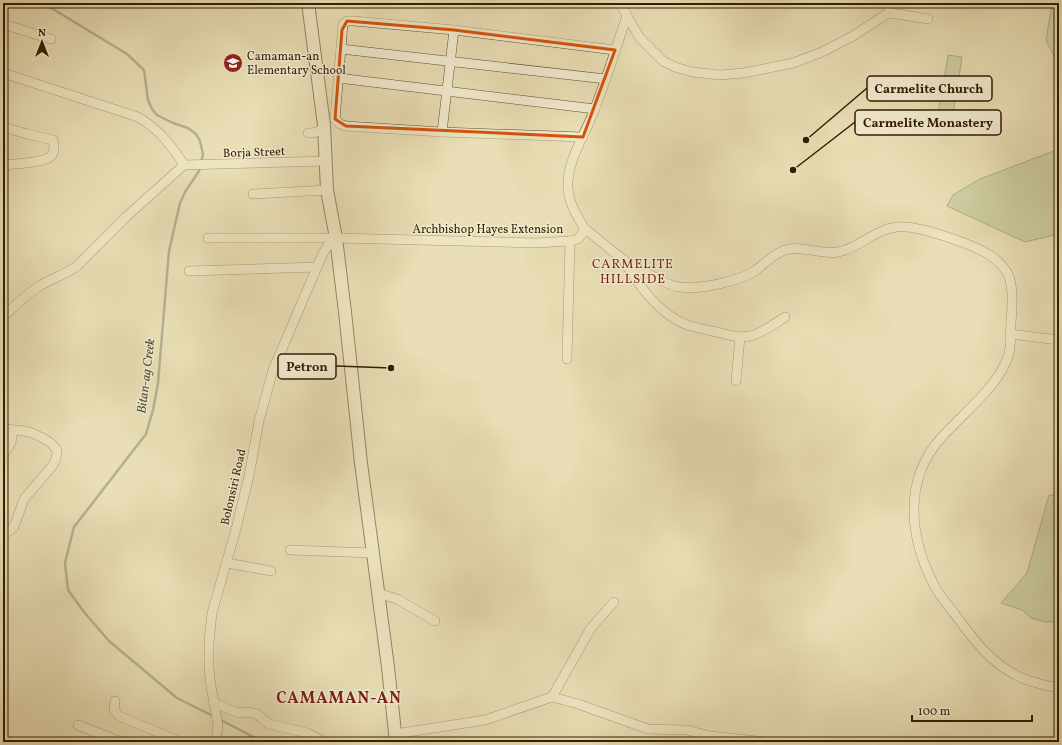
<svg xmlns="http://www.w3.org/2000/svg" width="1062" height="745" viewBox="0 0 1062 745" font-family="Vollkorn,serif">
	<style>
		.green { fill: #b0c292; stroke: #717049 }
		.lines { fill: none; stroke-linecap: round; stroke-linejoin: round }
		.stream { stroke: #6f7c6a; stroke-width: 2.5 }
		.minor-casing { stroke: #604d2d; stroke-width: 10 }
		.secondary-casing { stroke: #321d00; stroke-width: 14 }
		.minor { stroke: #f1eacf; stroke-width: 9 }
		.secondary { stroke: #f1eacf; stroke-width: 12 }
		.marked { fill: none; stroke: #d6530b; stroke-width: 3; stroke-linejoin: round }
		.labels { text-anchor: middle; stroke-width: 3; stroke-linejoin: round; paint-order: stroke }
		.poi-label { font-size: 12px; fill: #321d00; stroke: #f1eacf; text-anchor: start }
		.street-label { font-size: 12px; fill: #321d00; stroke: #f1eacf }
		.neighbourhood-label { font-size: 13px; letter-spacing: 1px; fill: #7a1f14; stroke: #f1eacf }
		.water-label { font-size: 13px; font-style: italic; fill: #504d35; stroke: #f1eacf }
		.district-label { font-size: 16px; font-weight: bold; letter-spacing: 1px; fill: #7a1f14; stroke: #f1eacf }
		.leader { fill: none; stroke: #321d00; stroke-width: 1.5 }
		.callout-dot { fill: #321d00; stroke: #f1eacf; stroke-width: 1.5 }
		.callout { fill: #f1eacf; stroke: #321d00; stroke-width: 1.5 }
		.callout-label { font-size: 13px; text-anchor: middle; font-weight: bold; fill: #321d00 }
	</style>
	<rect width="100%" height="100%" fill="#e9deb5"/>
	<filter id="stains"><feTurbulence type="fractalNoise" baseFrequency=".005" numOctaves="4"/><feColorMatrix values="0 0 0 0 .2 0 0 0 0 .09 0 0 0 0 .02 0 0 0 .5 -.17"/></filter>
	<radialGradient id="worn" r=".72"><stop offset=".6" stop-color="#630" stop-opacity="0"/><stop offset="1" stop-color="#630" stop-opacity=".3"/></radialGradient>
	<g class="green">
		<path d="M1052,3H1059V67L1046,40Z"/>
		<path d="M948,55L962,57L957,89L943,86Z"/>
		<path d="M940,97L955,98L952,134L937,132Z"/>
		<path d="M1059,149V235L1058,234L1025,242L947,206L953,195L980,179Z"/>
		<path d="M1049,495L1059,496V621L1045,622L1031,618L1022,610L1001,603L1027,573Z"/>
	</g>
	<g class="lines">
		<g class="stream">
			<path d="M43,3L127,54L144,70L148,100L152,109L157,115L173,123L188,128L196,134L200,141L203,154L199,171L185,192L180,203L169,251L158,383L153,410L146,434L74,527L65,563L68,590L84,612L109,641L177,698L215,717"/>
			<path d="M219,719L263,742"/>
		</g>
		<g class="minor-casing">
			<g id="minor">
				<path d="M887,3L891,13"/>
				<path d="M627,16L640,38L663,61L675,67L692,72L720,75L744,73L793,63L822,52L853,36L885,15L891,13L928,19"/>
				<path d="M3,24L51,39"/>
				<path d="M341,49L606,79"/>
				<path d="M3,73L138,117C160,130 171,145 184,165"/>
				<path d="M338,78L595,109"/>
				<path d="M3,127L27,134L53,140C54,144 55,151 52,155C47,163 13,164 3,165"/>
				<path d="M442,132L454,30"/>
				<path d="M308,133C316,133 320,132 324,125"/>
				<path d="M583,137L442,132L346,126L340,124L335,119L343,24L347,21H354L454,30L615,50"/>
				<path d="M184,165L326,161"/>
				<path d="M253,194L327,190"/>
				<path d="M584,228C601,241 617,257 635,267C639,270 644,271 649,274C659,279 668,286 680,287C699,290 741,281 756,270C766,263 773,254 785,250C802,245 821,255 838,252C860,248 875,229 897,227C916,224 975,245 991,256C997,260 1004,267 1008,274C1014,288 1012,308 1011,323C1010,334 1012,347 1008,357C997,388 963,413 942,437C903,479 909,537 934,585C939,595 947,604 954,613C974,641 996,670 1030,681C1039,684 1049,686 1059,688"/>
				<path d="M208,238H336L536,243L570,241L578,239L583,233L584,228C577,215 569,204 568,189C566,161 586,134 595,108C607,78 616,47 627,16L620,3"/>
				<path d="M625,263C639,286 661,315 687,325C697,328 707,330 717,332C728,335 738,338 750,336C763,333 774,324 785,317"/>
				<path d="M189,271L317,267"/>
				<path d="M3,317C15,306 27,293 41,285C53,278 66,274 77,266L126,217L184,165"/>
				<path d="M1010,334L1059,340"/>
				<path d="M567,359L570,241"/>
				<path d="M736,381L740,337"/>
				<path d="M3,428C11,430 21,430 29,432C37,435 55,442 57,452C57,457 55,461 53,465L24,499L14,527L3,535"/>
				<path d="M3,455L11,443L13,430"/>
				<path d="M290,550L372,553"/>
				<path d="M227,563L271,571"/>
				<path d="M378,593L397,599L435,621"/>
				<path d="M552,697L578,704L648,729L687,730L710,736L767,742"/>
				<path d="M115,701L114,710L119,716L181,742"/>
				<path d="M214,703L238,713L248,712L257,714L269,724L307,733L324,742"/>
				<path d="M78,725L121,742"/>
				<path d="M395,734L485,720L552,697L591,628L614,602"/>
				<path d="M216,742L218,725L211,686L209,668V642L212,613L236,529L249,476L259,421L273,370L323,253L327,247L336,238"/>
			</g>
		</g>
		<g class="secondary-casing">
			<path id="secondary" d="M308,3L324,125L327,190L336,238L345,312L361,463L388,667L396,742"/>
		</g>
		<use href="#minor" class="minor"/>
		<use href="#secondary" class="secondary"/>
	</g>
	<path d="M0 0H1062V745H0ZM347,21L454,30L615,50L583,137L346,126L335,119L342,30Z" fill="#e9deb5" fill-opacity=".55" fill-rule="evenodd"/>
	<path class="marked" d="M347,21L454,30L615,50L583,137L346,126L335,119L342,30Z"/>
	<defs>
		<g id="school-disc" transform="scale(1)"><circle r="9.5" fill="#8f2418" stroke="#f1eacf"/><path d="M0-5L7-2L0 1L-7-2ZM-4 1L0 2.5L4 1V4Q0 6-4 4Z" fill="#fff"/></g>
	</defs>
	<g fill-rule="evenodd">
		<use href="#school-disc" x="233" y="63"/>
	</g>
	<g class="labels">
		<g class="poi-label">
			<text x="247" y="60">Camaman-an<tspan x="247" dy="14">Elementary School</tspan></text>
		</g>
		<g class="street-label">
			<text transform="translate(254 152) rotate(-2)" y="4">Borja Street</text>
			<text x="488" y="233">Archbishop Hayes Extension</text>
			<text transform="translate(233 487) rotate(-77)" y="4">Bolonsiri Road</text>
		</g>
		<g class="neighbourhood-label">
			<text x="633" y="268">CARMELITE<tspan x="633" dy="15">HILLSIDE</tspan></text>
		</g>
		<g class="water-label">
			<text transform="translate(145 376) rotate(-83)" y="5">Bitan-ag Creek</text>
		</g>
		<g class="district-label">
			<text x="339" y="703">CAMAMAN-AN</text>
		</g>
	</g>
	<path class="leader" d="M806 140L867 88M793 170L855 122M391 368L336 366"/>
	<g class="callout-dot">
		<circle cx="806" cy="140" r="4"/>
		<circle cx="793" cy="170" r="4"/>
		<circle cx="391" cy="368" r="4"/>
	</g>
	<g class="callout">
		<rect x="867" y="76" width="125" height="25" rx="4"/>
		<rect x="855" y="110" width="146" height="25" rx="4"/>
		<rect x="278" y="354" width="58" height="25" rx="4"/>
	</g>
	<g class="callout-label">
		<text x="929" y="93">Carmelite Church</text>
		<text x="928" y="127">Carmelite Monastery</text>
		<text x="307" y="371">Petron</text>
	</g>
	<rect width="1062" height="745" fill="none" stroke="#e9deb5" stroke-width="16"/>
	<rect x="4" y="4" width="1054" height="737" fill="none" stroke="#321d00" stroke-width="2"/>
	<rect x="8" y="8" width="1046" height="729" fill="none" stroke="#321d00"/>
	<g transform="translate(42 42)" stroke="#f1eacf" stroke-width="3" paint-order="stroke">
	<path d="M0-3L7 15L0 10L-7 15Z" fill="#321d00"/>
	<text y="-6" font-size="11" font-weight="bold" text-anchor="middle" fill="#321d00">N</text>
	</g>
	<path d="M912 715v6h120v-6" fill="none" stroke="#321d00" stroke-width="2"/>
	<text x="918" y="715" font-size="12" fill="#321d00" stroke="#f1eacf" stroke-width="3" paint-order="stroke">100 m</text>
	<rect width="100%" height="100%" filter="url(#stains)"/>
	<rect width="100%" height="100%" fill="url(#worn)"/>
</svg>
